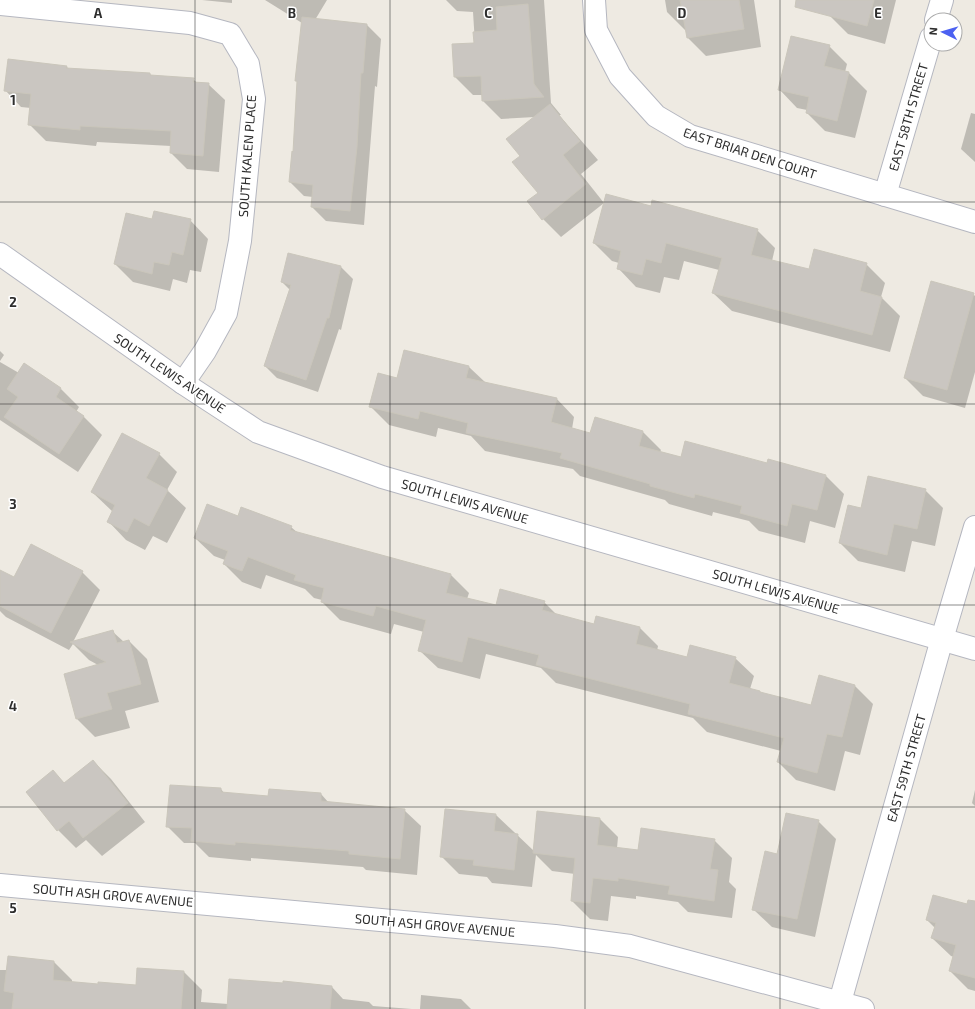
<svg xmlns="http://www.w3.org/2000/svg" width="975" height="1009" viewBox="0 0 975 1009" font-family="'Exo 2',sans-serif">
	<style>
		.shadow { fill: #0003 }
		.building { fill: #cac6c1; stroke: #cac6bb }
		.lines { fill: none; stroke-linecap: round; stroke-linejoin: round }
		.minor-casing { stroke: #b5b7c0; stroke-width: 24 }
		.minor { stroke: #fff; stroke-width: 22 }
		.grid { fill: none; stroke: #2e2e2e; stroke-width: 1; stroke-opacity: 0.55 }
		.labels { text-anchor: middle; stroke-width: 3; stroke-linejoin: round; paint-order: stroke }
		.street-label { font-size: 13px; fill: #2e2e2e; stroke: #fff }
		.grid-label { font-size: 13px; text-anchor: middle; font-weight: bold; fill: #2e2e2e; stroke: #fff; stroke-width: 3; stroke-linejoin: round; paint-order: stroke }
	</style>
	<rect width="100%" height="100%" fill="#eeeae2"/>
	<g class="shadow">
		<path d="M202,0H232V3Z"/>
		<path d="M265,0H327L315,20L367,25L381,39L377,87L375,86L364,225L326,221L312,207L313,197L304,196L290,182L294,153L298,82L296,81L302,23Z"/>
		<path d="M446,0H544L551,103L561,115H559L598,160L581,174L604,203L561,237L543,219L529,202L539,193L522,156L535,117L501,119L483,101V95H473L455,77L453,45L475,44L473,12L457,11Z"/>
		<path d="M665,0H754L761,47L706,56L688,38L686,30H685L667,12Z"/>
		<path d="M834,0H896L885,44L848,34L830,16Z"/>
		<path d="M829,46L847,64L845,72L849,73L867,91L855,138L825,131L807,113V110L797,108L779,89Z"/>
		<path d="M66,66L69,69L150,74L152,76L193,79L197,83L208,84L225,100L219,172L187,169L171,153V146L97,142L96,146L46,141L29,124L31,108L21,107L5,90Z"/>
		<path d="M971,113L975,114V162L961,149Z"/>
		<path d="M652,207L757,230L775,248L772,261L809,270L866,264L885,283L881,297L900,316L890,352L732,311L713,293L719,270L684,261L679,280L664,277L660,293L636,287L618,268L619,263L612,261L594,243Z"/>
		<path d="M190,220L208,239L201,272L190,270L187,283L173,279L170,291L133,282L115,264L153,221Z"/>
		<path d="M289,254L341,267L353,279L341,330L339,329L318,392L277,378L265,366L290,290L282,282Z"/>
		<path d="M973,294L975,296V372L965,408L923,396L905,378Z"/>
		<path d="M0,351L4,355L0,361Z"/>
		<path d="M0,362L19,373L25,365L61,389L79,407L76,412L84,417L102,435L78,472L0,420Z"/>
		<path d="M469,367L486,383L556,398L574,417L572,429L591,434L642,431L661,450L660,452L682,458L768,464L826,476L844,494L835,528L810,521L805,543L759,531L749,521L713,512L712,516L669,504L665,500L580,476L573,469L485,451L471,436L438,428L436,437L389,425L371,407L398,379Z"/>
		<path d="M159,454L177,472L167,490L186,508L167,543L153,536L145,550L126,540L108,521L113,512L92,492Z"/>
		<path d="M925,490L943,508L935,546L912,541L905,572L858,561L840,543L862,509Z"/>
		<path d="M238,517L291,527L298,533L451,575L469,593L467,599L497,606L544,602L558,616L595,625L597,618L640,628L658,646L657,651L687,658H735L754,676L750,689L760,692L762,694L812,707L820,677L855,686L873,704L860,755L845,751L835,791L796,780L778,762L781,751L707,732L693,718L556,683L541,668L486,654L480,679L438,668L419,650L424,632L394,624L391,634L340,620L322,602V600L314,598L305,589L266,575L261,589L242,582L224,564L225,560L214,556L195,538Z"/>
		<path d="M82,572L100,590L73,642L113,632L124,642L129,641L147,659L159,702L125,711L130,728L95,737L77,719L65,675L98,665L89,660L73,644L69,650L6,617L0,611V574L15,578Z"/>
		<path d="M93,761L111,779L145,822L102,856L86,840L76,848L58,830L53,772L65,784Z"/>
		<path d="M221,789L224,793L269,797L321,794L329,803L404,810L421,826L417,875L366,870L363,867L251,858V861L209,857L195,843H184L167,826Z"/>
		<path d="M975,790V806L972,803Z"/>
		<path d="M496,815L534,851L600,819L618,837L617,848L638,851L714,840L732,858L729,882L736,889L732,918L688,912L678,902L636,896V899L611,896L608,921L590,919L572,901L575,874L552,871L536,855L532,887L492,883L487,877L459,874L441,856Z"/>
		<path d="M818,821L836,839L815,937L772,927L753,909L778,855Z"/>
		<path d="M975,907V991L968,989L950,971L954,957L951,956L932,938L935,928L927,920Z"/>
		<path d="M54,962L72,980V983L137,986L184,972L202,990L201,1002L228,1004L332,987L343,999L369,1002L373,1006L412,1009H0V970H7Z"/>
		<path d="M421,995L461,999L471,1009H420Z"/>
	</g>
	<g class="building">
		<path d="M680,0H739L744,29L687,38Z"/>
		<path d="M796,0H874L867,26L795,7Z"/>
		<path d="M528,4L534,84L544,97L482,101L481,76L454,77L452,44L474,43L473,32L497,30L496,7Z"/>
		<path d="M302,17L367,24L363,73H361L357,147L350,211L311,207L313,185L289,182L292,151L293,152L297,81H295Z"/>
		<path d="M791,36L830,45L824,66L849,72L837,121L806,113L809,97L778,90Z"/>
		<path d="M8,59L67,66L66,68L150,73V75L194,78L193,82L209,83L203,156L170,153L171,131L80,126V130L28,125L31,94L4,91Z"/>
		<path d="M550,104L580,141L563,155L586,184L542,220L527,201L538,193L512,162L520,156L506,139Z"/>
		<path d="M606,194L651,206L652,200L758,229L751,255L809,269L814,249L867,263L860,291L882,297L872,335L712,293L722,258L666,243L661,263L646,259L642,275L617,269L621,251L593,243Z"/>
		<path d="M154,211L191,219L183,255L172,252L169,265L154,262L152,274L114,264L126,213L152,219Z"/>
		<path d="M288,253L341,266L329,318H327L306,380L264,366L291,285L281,282Z"/>
		<path d="M931,281L974,293L947,390L904,378Z"/>
		<path d="M404,350L469,366L466,378L557,398L551,422L590,433L595,417L643,431L639,446L681,457L685,441L767,463L768,459L826,475L817,510L792,504L787,526L740,513L742,506L695,494L694,498L650,486V484L560,458L562,453L466,433L468,423L420,411L418,419L369,407L378,373L397,378Z"/>
		<path d="M24,363L61,388L56,397L84,416L59,454L4,417L18,397L7,389Z"/>
		<path d="M122,433L160,453L146,478L168,490L149,526L134,518L127,532L107,522L115,505L91,492Z"/>
		<path d="M868,476L926,489L917,529L894,524L887,555L839,543L848,505L861,508Z"/>
		<path d="M207,504L238,516L241,507L292,526L290,530L451,574L446,593L496,605L500,589L545,601L542,610L594,624L596,616L640,627L636,644L687,657L690,645L736,657L729,683L760,691V692L811,705L819,675L855,685L842,737L827,734L817,773L777,762L784,738L688,714L690,704L536,665L539,655L468,637L462,662L418,651L426,620L376,606L373,616L321,602L324,588L294,580L296,575L248,557L242,571L223,564L228,551L194,538Z"/>
		<path d="M31,544L83,571L51,633L0,606V570L14,577Z"/>
		<path d="M113,630L117,643L129,640L141,684L107,693L112,709L76,719L64,674L106,662L70,642Z"/>
		<path d="M93,760L128,803L83,838L69,821L57,831L26,792L53,770L64,783Z"/>
		<path d="M170,785L221,788V792L268,796L269,789L321,793V801L405,809L400,859L349,854V851L235,842V845L191,841L192,828L166,827Z"/>
		<path d="M445,809L496,814L494,831L518,834L514,870L473,865L474,860L440,857Z"/>
		<path d="M537,811L600,818L597,845L638,850L641,828L715,839L710,869L718,870L714,901L668,894L670,886L618,878V881L593,878L590,903L571,901L575,858L533,853Z"/>
		<path d="M786,813L819,820L797,919L752,910L765,851L777,854Z"/>
		<path d="M933,895L967,904L968,900L975,901V978L949,971L956,945L931,938L936,923L926,920Z"/>
		<path d="M8,956L54,961L53,980L98,984V982L136,985L137,968L184,971L181,1009H12L14,993L4,991Z"/>
		<path d="M229,979L283,983V981L332,986L330,1009H227Z"/>
	</g>
	<g class="lines">
		<g class="minor-casing">
			<g id="minor">
				<path d="M594,0L596,30L620,76L656,116L690,136L975,222"/>
				<path d="M0,4L190,23L230,34L248,64L254,99L240,241L226,313L205,351L183,383"/>
				<path d="M936,20L942,0"/>
				<path d="M885,195L931,38"/>
				<path d="M0,254L183,383L258,432L382,477L975,649"/>
				<path d="M0,885L555,936L630,946L863,1009"/>
				<path d="M838,1009L942,639L975,527"/>
			</g>
		</g>
		<use href="#minor" class="minor"/>
	</g>
	<path class="grid" d="M195,0V1009M390,0V1009M585,0V1009M780,0V1009M0,202H975M0,404H975M0,605H975M0,807H975"/>
	<g class="labels">
		<g class="street-label">
			<text transform="translate(908 117) rotate(-74)" y="5">EAST 58TH STREET</text>
			<text transform="translate(750 153) rotate(18)" y="5">EAST BRIAR DEN COURT</text>
			<text transform="translate(247 156) rotate(-86)" y="5">SOUTH KALEN PLACE</text>
			<text transform="translate(170 373) rotate(34)" y="5">SOUTH LEWIS AVENUE</text>
			<text transform="translate(465 501) rotate(16)" y="5">SOUTH LEWIS AVENUE</text>
			<text transform="translate(776 591) rotate(16)" y="5">SOUTH LEWIS AVENUE</text>
			<text transform="translate(906 768) rotate(-74)" y="5">EAST 59TH STREET</text>
			<text transform="translate(113 895) rotate(5)" y="5">SOUTH ASH GROVE AVENUE</text>
			<text transform="translate(435 925) rotate(5)" y="5">SOUTH ASH GROVE AVENUE</text>
		</g>
	</g>
	<g class="grid-label">
		<text x="98" y="18">A</text>
		<text x="292" y="18">B</text>
		<text x="488" y="18">C</text>
		<text x="682" y="18">D</text>
		<text x="878" y="18">E</text>
		<text x="13" y="105">1</text>
		<text x="13" y="307">2</text>
		<text x="13" y="509">3</text>
		<text x="13" y="711">4</text>
		<text x="13" y="913">5</text>
	</g>
	<g transform="translate(943 32) rotate(275)"><circle r="19" fill="#ffffff" stroke="#ababab"/>
	<path d="M0-3L7 15L0 10L-7 15Z" fill="#4c61f1"/>
	<text y="-6" font-size="11" font-weight="bold" text-anchor="middle" fill="#2e2e2e">N</text>
	</g>
</svg>
